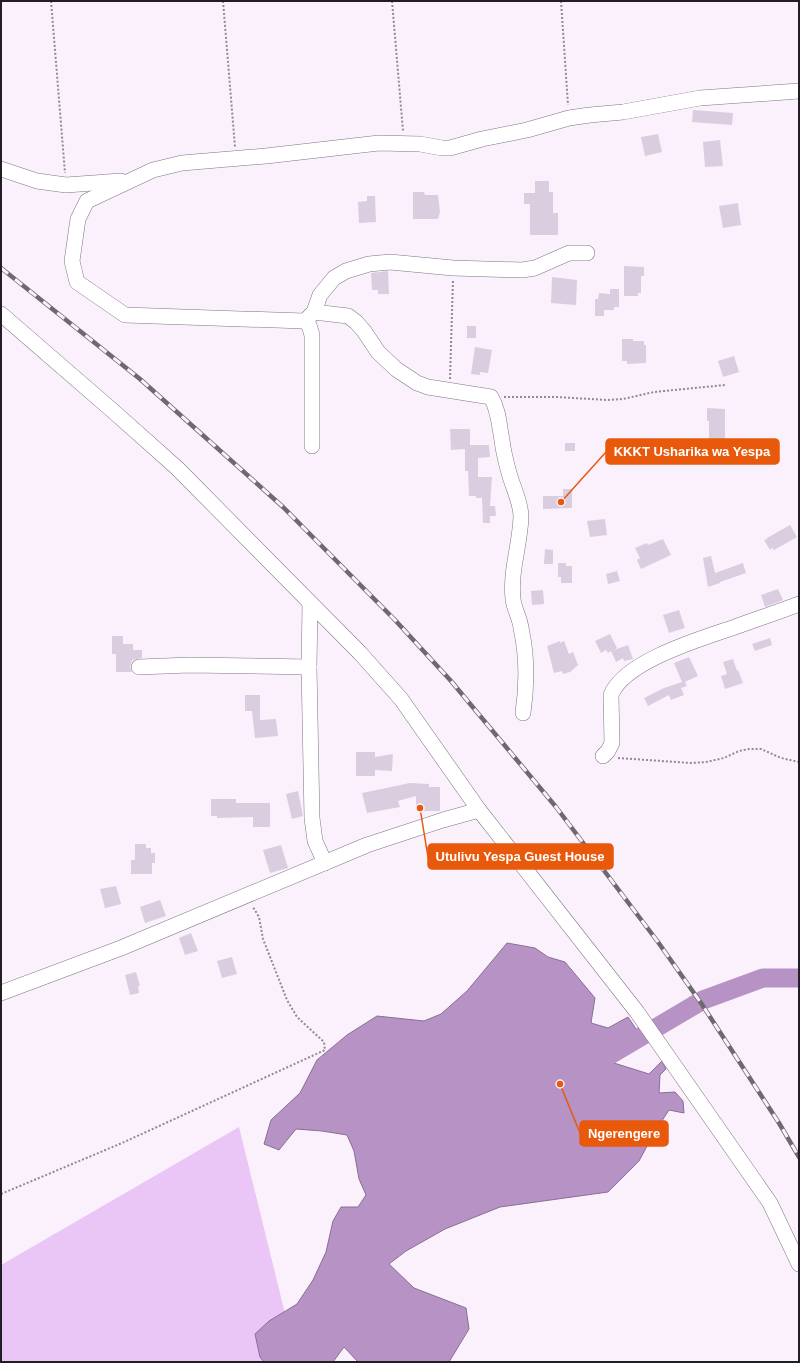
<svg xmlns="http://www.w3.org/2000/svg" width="800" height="1363" viewBox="0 0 800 1363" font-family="Helvetica,sans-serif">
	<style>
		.green { fill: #e9c6f6 }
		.water { fill: #b792c4; stroke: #8a6f94 }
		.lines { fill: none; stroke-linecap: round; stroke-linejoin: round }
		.river { stroke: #b792c4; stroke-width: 19 }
		.building { fill: #dbcde0 }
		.minor-casing { stroke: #807384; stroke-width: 16 }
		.path { stroke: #908993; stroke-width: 2; stroke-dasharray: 2 2; stroke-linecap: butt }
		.minor { stroke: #fff; stroke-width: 15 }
		.rail-casing { stroke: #6e6871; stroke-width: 4.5 }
		.rail { stroke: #faf1fd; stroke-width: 3; stroke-dasharray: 9; stroke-linecap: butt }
		.leader { fill: none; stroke: #e8590c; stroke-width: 1.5 }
		.callout-dot { fill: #e8590c; stroke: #faf1fd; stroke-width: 1.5 }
		.callout { fill: #e8590c; stroke: #e8590c; stroke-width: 1.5 }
		.callout-label { font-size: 13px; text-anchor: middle; font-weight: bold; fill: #fff }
	</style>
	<rect width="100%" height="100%" fill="#faf1fd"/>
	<path class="green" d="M239,1127L297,1362H1V1265Z"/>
	<path class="water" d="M507,943L535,948L548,957L565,962L595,998L591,1023L608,1028L628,1017L640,1035L615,1049L614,1063L649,1074L662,1061L666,1069L660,1075L659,1093L675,1092L683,1101L684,1113L669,1110L654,1133L639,1161L608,1192L500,1207L445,1229L406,1251L389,1264L414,1288L466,1308L469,1329L449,1362H358L344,1347L333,1362H264L260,1357L255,1334L269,1321L297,1304L313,1280L326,1252L333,1221L341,1207H358L366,1195L359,1179L354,1151L347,1135L322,1131L296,1129L279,1150L264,1144L271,1120L300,1093L317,1060L347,1035L377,1016L424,1021L441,1014L467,991Z"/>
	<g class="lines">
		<path class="river" d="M593,1065L703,1000L763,978H799"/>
	</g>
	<g class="building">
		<path d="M693,110L733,113L732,125L692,122Z"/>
		<path d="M658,134L662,152L645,156L641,137Z"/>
		<path d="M720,140L723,166L705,167L703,142Z"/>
		<path d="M535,181H549V192H553V213H558V235H530V204H524V193H535Z"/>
		<path d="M413,192H424L425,195H438L440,212L438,219H413Z"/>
		<path d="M367,196H375L376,222L359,223L358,202L367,201Z"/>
		<path d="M738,203L741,225L723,228L719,206Z"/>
		<path d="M624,266L644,267V276H641V293H638V296H624Z"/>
		<path d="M388,271L389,294H378V290H372L371,273Z"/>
		<path d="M552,277L577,280L576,305L551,303Z"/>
		<path d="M610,289H619V307H614V310H604V316H595V299H598L599,293L610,294Z"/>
		<rect x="467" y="326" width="9" height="12"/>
		<path d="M622,339H633V341H644V345H646V363L627,364V361H622Z"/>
		<path d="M475,347L492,350L488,373L480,372V375L471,374Z"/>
		<path d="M734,356L739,372L723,377L718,361Z"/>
		<path d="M707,408L725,409V457L698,456V440H709V421H707Z"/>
		<path d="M450,429H470V445H489L490,457L478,458V477H492L490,506H495L496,516H490V523H483L482,498H476V496H469L468,471H465V449L451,450Z"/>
		<rect x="565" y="443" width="10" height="8"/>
		<path d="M563,489H572V508L543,509V496H563Z"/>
		<path d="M605,519L607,535L590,537L587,521Z"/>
		<path d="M790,525L797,537L774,550L772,548L770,550L764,540L767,539V538Z"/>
		<path d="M663,539L671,555L641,569L637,560L640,558L635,548L647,543L648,545Z"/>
		<path d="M545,549L553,550V564H544Z"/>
		<path d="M711,556L715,573L743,563L746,573L720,582V583L708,587L703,558Z"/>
		<path d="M558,563H566V566H572V583H561V577H558Z"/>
		<path d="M617,571L620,581L608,584L606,574Z"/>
		<path d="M778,589L783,600L765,607L761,595Z"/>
		<path d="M543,590L544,604L532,605L531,591Z"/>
		<path d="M679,610L685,628L669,633L663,615Z"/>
		<path d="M610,634L617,648L614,650L628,645L633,659L624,661L623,658L616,662L611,651L608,653L606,650L601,653L595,641Z"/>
		<path d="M112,636H123V644H133V650H142V658L132,660L130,667L132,672H116V654H112Z"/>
		<path d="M770,638L772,645L755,651L752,644Z"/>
		<path d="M560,641V643L564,641L569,654L573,652L578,665L570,672L563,674L562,671L554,673L547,646Z"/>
		<path d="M689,657L698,676L685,682L687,686L681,688L684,695L671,700L669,695L648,706L644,698L664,688L682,682L674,663Z"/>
		<path d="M733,659L737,671L738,670L743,683L725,689L721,676L727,674L723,662Z"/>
		<path d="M245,695H260V720L276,719L278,736L255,738L252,711H245Z"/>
		<path d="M356,752H375V757L393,754L392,771L375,770V776H356Z"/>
		<path d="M410,783L429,784V787H440V811H416V796L398,801L400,807L367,813L362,793Z"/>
		<path d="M298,791L303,816L292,819L286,794Z"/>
		<path d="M211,799H236V803H270V827H253V817L217,818V816H211Z"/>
		<path d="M135,844H146V848H151V853H155V863H152V874H131V860H135Z"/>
		<path d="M281,845L288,868L270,873L263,850Z"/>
		<path d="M116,886L121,904L105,908L100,889Z"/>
		<path d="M160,900L166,916L145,923L140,907Z"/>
		<path d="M191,933L198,951L185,955L179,938Z"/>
		<path d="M232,957L237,974L222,978L217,961Z"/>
		<path d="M136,972L140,986H138L139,993L130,995L125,975Z"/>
	</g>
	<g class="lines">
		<g class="minor-casing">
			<g id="minor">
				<path d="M1,169L37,181L66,185L121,181"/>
				<path d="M314,312L348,316L356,322L364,331L378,352L396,369L417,383L428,387L491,397C499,411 499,425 502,440C503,451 506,462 509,473C513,488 521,502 521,517C520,545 510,571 513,599C514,609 520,618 521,628C527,655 527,685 523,713"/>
				<path d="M1,314L113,411L177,468L360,653L401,699L479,810L637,1012L770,1203L799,1264"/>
				<path d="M307,319L314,312L320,295L334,278L346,271L369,264L390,262L453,268L522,270L535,268L569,253H587"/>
				<path d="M312,446V335L309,325L304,321L125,315L77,282L72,261L78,219L87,201L153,170L182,163L266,156L379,143L420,144L442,148H450L482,139L527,130L569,118L590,115L623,112L700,98L799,91"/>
				<path d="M310,604L309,667L312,818L315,841L325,863"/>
				<path d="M139,667L190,665L309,667"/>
				<path d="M603,756L608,751L612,743L611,695C624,661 703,638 735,627C757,619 778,612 799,604"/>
				<path d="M1,993L121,948L367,845L443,820L479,810"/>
			</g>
		</g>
		<g class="path">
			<path d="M51,1L65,173"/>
			<path d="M223,1L235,147"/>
			<path d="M392,1L403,131"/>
			<path d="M561,1L568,105"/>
			<path d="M450,379L453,279"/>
			<path d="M504,397H556L608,400L623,399L654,392L725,385"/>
			<path d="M618,758L691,763L706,762L724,758L739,751L749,749H761L781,758L799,762"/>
			<path d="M1,1194L122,1143L325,1050L324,1042L297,1017L287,1000L263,939L259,917L253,907"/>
		</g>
		<use href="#minor" class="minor"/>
		<g class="rail-casing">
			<path id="rail" d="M1,268L140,379L283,507L395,620L451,681L556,807L658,942L701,1003L779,1123L799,1157"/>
		</g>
		<use href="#rail" class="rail"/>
	</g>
	<path class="leader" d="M561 502L606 452M420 808L428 857M560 1084L580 1133"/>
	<g class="callout-dot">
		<circle cx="561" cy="502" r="4"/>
		<circle cx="420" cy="808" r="4"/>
		<circle cx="560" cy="1084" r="4"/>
	</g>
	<g class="callout">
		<rect x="606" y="439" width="173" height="25" rx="4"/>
		<rect x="428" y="844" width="185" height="25" rx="4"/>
		<rect x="580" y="1121" width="88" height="25" rx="4"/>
	</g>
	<g class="callout-label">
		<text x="692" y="456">KKKT Usharika wa Yespa</text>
		<text x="520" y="861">Utulivu Yespa Guest House</text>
		<text x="624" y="1138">Ngerengere</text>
	</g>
	<rect width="800" height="1363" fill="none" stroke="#221d24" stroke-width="4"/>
</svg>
